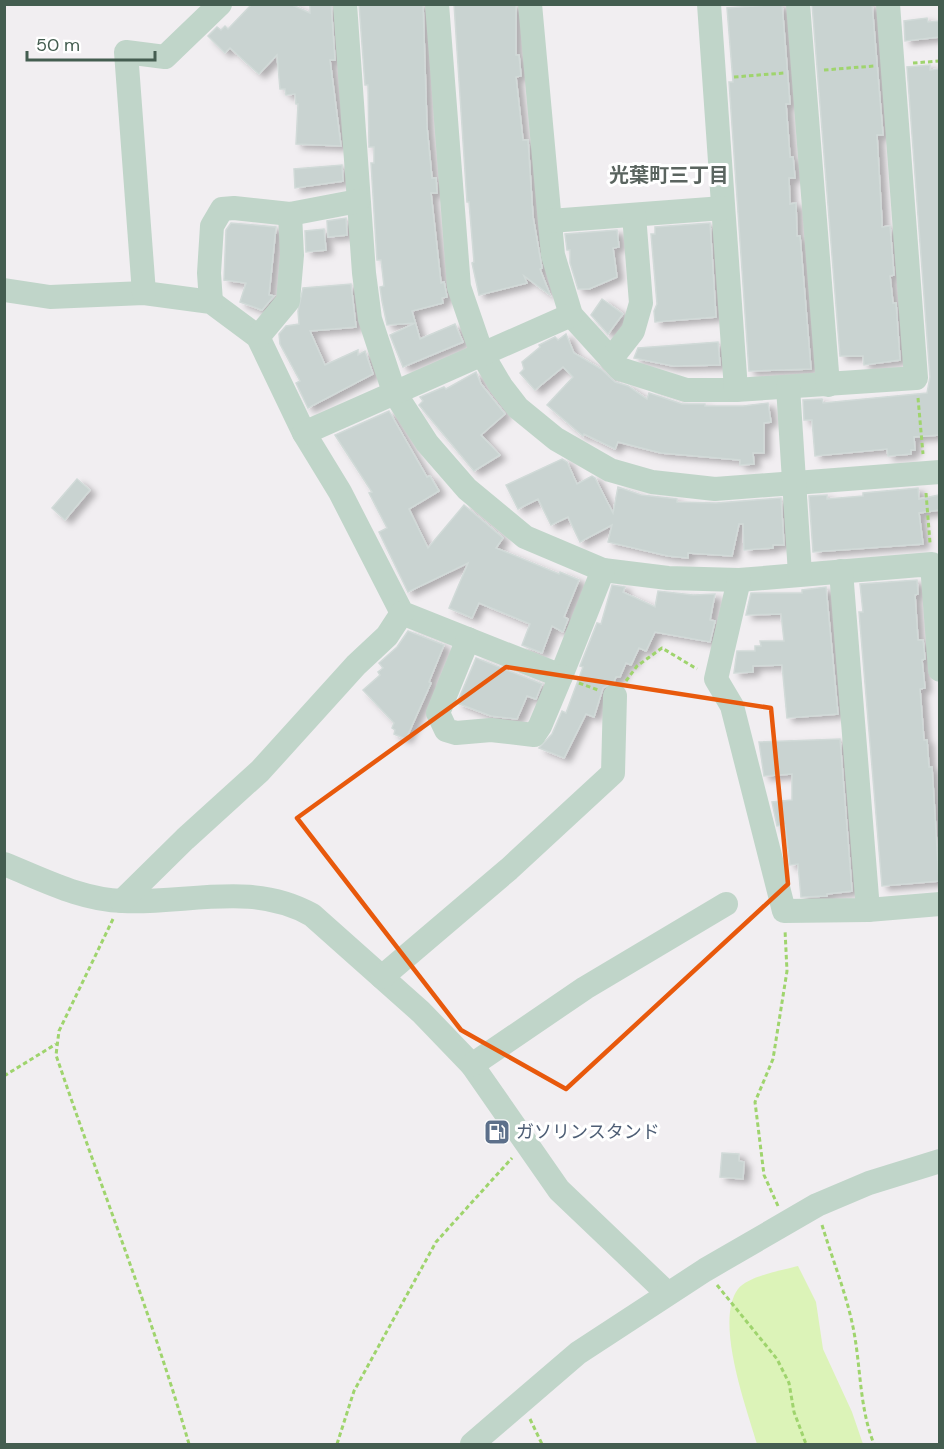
<svg xmlns="http://www.w3.org/2000/svg" width="944" height="1449" viewBox="0 0 944 1449" font-family="'DM Sans','Noto Sans JP',sans-serif">
	<style>
		.green { fill: #dcf3b8 }
		.building { fill: #c9d3d1; stroke: #d1dad8; stroke-width: 1.5; filter: url(#shadow) }
		.lines { fill: none; stroke-linecap: round; stroke-linejoin: round }
		.path { stroke: #9fd46d; stroke-width: 3; stroke-dasharray: 4.5 3; stroke-linecap: butt }
		.minor { stroke: #c0d5c9; stroke-width: 24 }
		.marked { fill: none; stroke: #e8590c; stroke-width: 4.5; stroke-linejoin: round }
		.labels { text-anchor: middle; stroke-width: 6; stroke-linejoin: round; paint-order: stroke }
		.service-label { font-size: 18px; fill: #4e5e75; stroke: #fff; text-anchor: start }
		.neighbourhood-label { font-size: 20px; font-weight: bold; fill: #5a645f; stroke: #fff }
	</style>
	<defs>
		<filter id="shadow"><feDropShadow dx="6" dy="4" stdDeviation="3" flood-color="#0004"/></filter>
	</defs>
	<rect width="100%" height="100%" fill="#f1eef1"/>
	<path class="green" d="M798,1266L816,1302L823,1349L852,1412L863,1444H757C747,1409 714,1321 738,1289C748,1276 783,1270 798,1266Z"/>
	<g class="building">
		<path d="M252,4H290L310,13V4H331L335,60H330L341,146L296,144L298,104H296L295,94L286,95L285,89H280L277,55L259,74L230,48L225,53L208,36L217,27L221,30L225,26L228,29Z"/>
		<path d="M359,4H423L427,127L432,178H436L437,193H431L441,283L444,282L447,297L442,298L443,303L412,311L420,339L455,324L463,342L403,367L390,335L415,323L387,325L382,301L380,287L384,286L381,260H377L371,163H374V147H369L368,85H365Z"/>
		<path d="M454,4H516V55H519L521,76L516,77L523,140H528L533,217L542,268L540,269L550,295L524,276L527,283L479,295L472,263L474,262L469,202H467Z"/>
		<path d="M782,4L790,104H786L790,157H793L795,178H789L790,204L796,203L797,236H800L811,369L749,371L729,82H733L727,8Z"/>
		<path d="M812,4H872L883,135H877L882,222V227L890,226L894,275L890,276L893,303H896L900,360L864,365L863,356H840Z"/>
		<path d="M927,18L928,22L939,21V37L905,41L904,21Z"/>
		<path d="M930,65V70L939,69V435L914,437L915,450H911V454L888,456L887,449L815,456L812,420H804L803,400L822,399L823,403L927,393L930,377L907,67Z"/>
		<path d="M342,165L343,181L295,188L294,169Z"/>
		<path d="M346,218L347,235L328,237L327,221Z"/>
		<path d="M231,223L276,227L269,295L274,296L262,310L240,302L246,283L224,280L226,230Z"/>
		<path d="M710,223L716,317L655,322L654,311L657,304L651,234H655V227Z"/>
		<path d="M324,229L326,250L306,252L305,231Z"/>
		<path d="M617,230L619,247L613,248L617,277L589,289H578L570,263V250H567L565,234Z"/>
		<path d="M351,284L356,327L310,331L325,365L358,350V355L365,351L373,374L308,408L296,383L300,381L280,344L279,334L286,326L299,324L298,311L303,288Z"/>
		<path d="M602,299L623,314L608,334L591,315Z"/>
		<path d="M566,334L574,353L601,369L615,382L628,386L647,399L649,393L682,404H705V406H743L768,403L771,422L764,423V453H753L754,464L740,465V460L661,453L618,442L615,449L584,434L583,436L547,405L573,377L563,367L535,390L520,373L524,369L522,362L540,347L539,345L555,337L558,340Z"/>
		<path d="M718,342L720,365L673,366L634,358L638,348Z"/>
		<path d="M476,372L481,384L505,414L481,435L500,455L474,471L419,405L423,401L420,397L444,387L446,389Z"/>
		<path d="M389,411L427,477L430,476L439,491L409,509L428,548L464,505L503,538L496,548L559,574L560,572L579,580L564,617L568,619L563,632L552,626L542,653L522,645L530,624L479,603L472,618L449,608L468,563L408,592L379,532L387,528L369,493L372,492L335,435Z"/>
		<path d="M562,459L567,462L577,484L592,476L595,478L613,513L618,487L641,495L677,499V502L716,503L781,498L784,545H773V548L744,550L743,524H739L732,556L688,553V558L668,556L608,542L612,525L580,542L568,517L551,525L538,499L518,509L506,485Z"/>
		<path d="M77,479L90,490L65,520L52,508Z"/>
		<path d="M918,488L919,499L939,495V510L919,513L923,544L813,552L809,496L827,495V499L863,496V493Z"/>
		<path d="M917,580L918,594L915,595L918,640H923L925,659L922,660L925,688L920,689L924,740H927L929,767H932L939,881L882,886L859,612H863L860,584Z"/>
		<path d="M612,585L625,587L623,592L655,607L658,591L693,595L715,594L710,620L715,621L710,642L655,632L646,651L639,648L631,665L626,663L620,677H616L614,682L603,688L594,717L586,714L564,758L539,748L552,734L562,711L566,713L583,667L580,666L597,623L601,624Z"/>
		<path d="M826,587L838,714L787,718L782,665L753,666V672L734,673L737,651H755V646H761L760,641H784L781,614L746,615L750,597L751,593H802V590Z"/>
		<path d="M408,631L444,645L429,682L431,683L406,739L394,734L395,730L392,728L394,723L363,690L380,675L378,672L383,668L379,663L397,647Z"/>
		<path d="M476,658L542,684L536,699L527,696L517,719L491,716L457,703Z"/>
		<path d="M840,739L852,891L827,894V896L801,897L798,864L790,865L785,825L777,826L772,802L792,800V774L764,776L759,742Z"/>
		<path d="M722,1153L739,1154V1161L744,1162L743,1179L720,1177Z"/>
	</g>
	<g class="lines">
		<g class="path">
			<path d="M913,63L940,61"/>
			<path d="M824,70L874,66"/>
			<path d="M734,77L784,73"/>
			<path d="M918,398L923,454"/>
			<path d="M926,493L930,543"/>
			<path d="M626,681L637,666L662,648L697,669"/>
			<path d="M579,683L598,690"/>
			<path d="M113,919L59,1031L56,1055C100,1185 151,1313 189,1444"/>
			<path d="M4,1076L56,1044"/>
			<path d="M778,1206L764,1175L755,1102L773,1059L787,971L785,930"/>
			<path d="M822,1225C832,1258 846,1293 853,1327C861,1366 859,1407 874,1444"/>
			<path d="M717,1285L777,1359L789,1383L794,1412L806,1444"/>
			<path d="M530,1419L542,1444"/>
			<path d="M337,1444L354,1391L436,1242L512,1158"/>
		</g>
		<g class="minor">
			<path d="M345,4L364,273L370,319L394,392L427,443L467,489L525,537L603,570L668,578L739,580L932,564L940,670"/>
			<path d="M437,4L459,287L482,354L501,386L518,408L556,439L610,470L652,482L715,489L940,472"/>
			<path d="M530,4L553,255L571,315L620,369L686,390H736L916,378L888,4"/>
			<path d="M709,4L736,390"/>
			<path d="M798,4L828,385"/>
			<path d="M550,221L723,208"/>
			<path d="M4,290L50,297L144,293L211,302L258,337L304,433L340,492L402,613L561,676L603,570"/>
			<path d="M144,293L126,52L165,57L220,4"/>
			<path d="M211,302L209,273L212,226L222,209L234,208L290,214L358,201"/>
			<path d="M258,337L288,301L292,255L290,214"/>
			<path d="M611,359L633,331L641,303L634,215"/>
			<path d="M788,387L800,574"/>
			<path d="M304,433L571,315"/>
			<path d="M841,571L868,910"/>
			<path d="M739,580L716,679L732,706L784,911L868,910L940,904"/>
			<path d="M468,639L438,713L446,730L456,733L491,730L534,735L540,726L561,676"/>
			<path d="M4,864C42,879 81,900 123,901C187,904 252,881 312,915L421,1012L472,1065L559,1190L667,1293"/>
			<path d="M122,901L185,839L260,771L356,665L387,636L402,613"/>
			<path d="M382,977L509,869L613,773L615,696"/>
			<path d="M472,1065L585,988L726,904"/>
			<path d="M472,1444L578,1353L705,1270L817,1205L869,1183L940,1161"/>
		</g>
	</g>
	<path class="marked" d="M506,667L771,708L788,884L566,1089L461,1030L297,818Z"/>
	<defs>
		<g id="fuel-square" transform="scale(1.35)"><rect x="-9" y="-9" width="18" height="18" rx="4" fill="#5c6f8a" stroke="#fff"/><path d="M-5.5-6h7V0h2V4h1.3V-2.5L3-4.5l.8-.8L6-3V5H2.5V1h-1V6h-7ZM-4.2-4.7v3.2H.2V-4.7Z" fill="#fff"/></g>
	</defs>
	<g fill-rule="evenodd">
		<use href="#fuel-square" x="497" y="1132"/>
	</g>
	<g class="labels">
		<g class="service-label">
			<text x="516" y="1138">ガソリンスタンド</text>
		</g>
		<g class="neighbourhood-label">
			<text x="669" y="182">光葉町三丁目</text>
		</g>
	</g>
	<rect width="944" height="1449" fill="none" stroke="#445d50" stroke-width="12"/>
	<path d="M27 51v9h128v-9" fill="none" stroke="#445d50" stroke-width="3"/>
	<text x="36" y="51" font-size="18" fill="#445d50" stroke="#ffffff" stroke-width="4.5" paint-order="stroke">50 m</text>
</svg>
